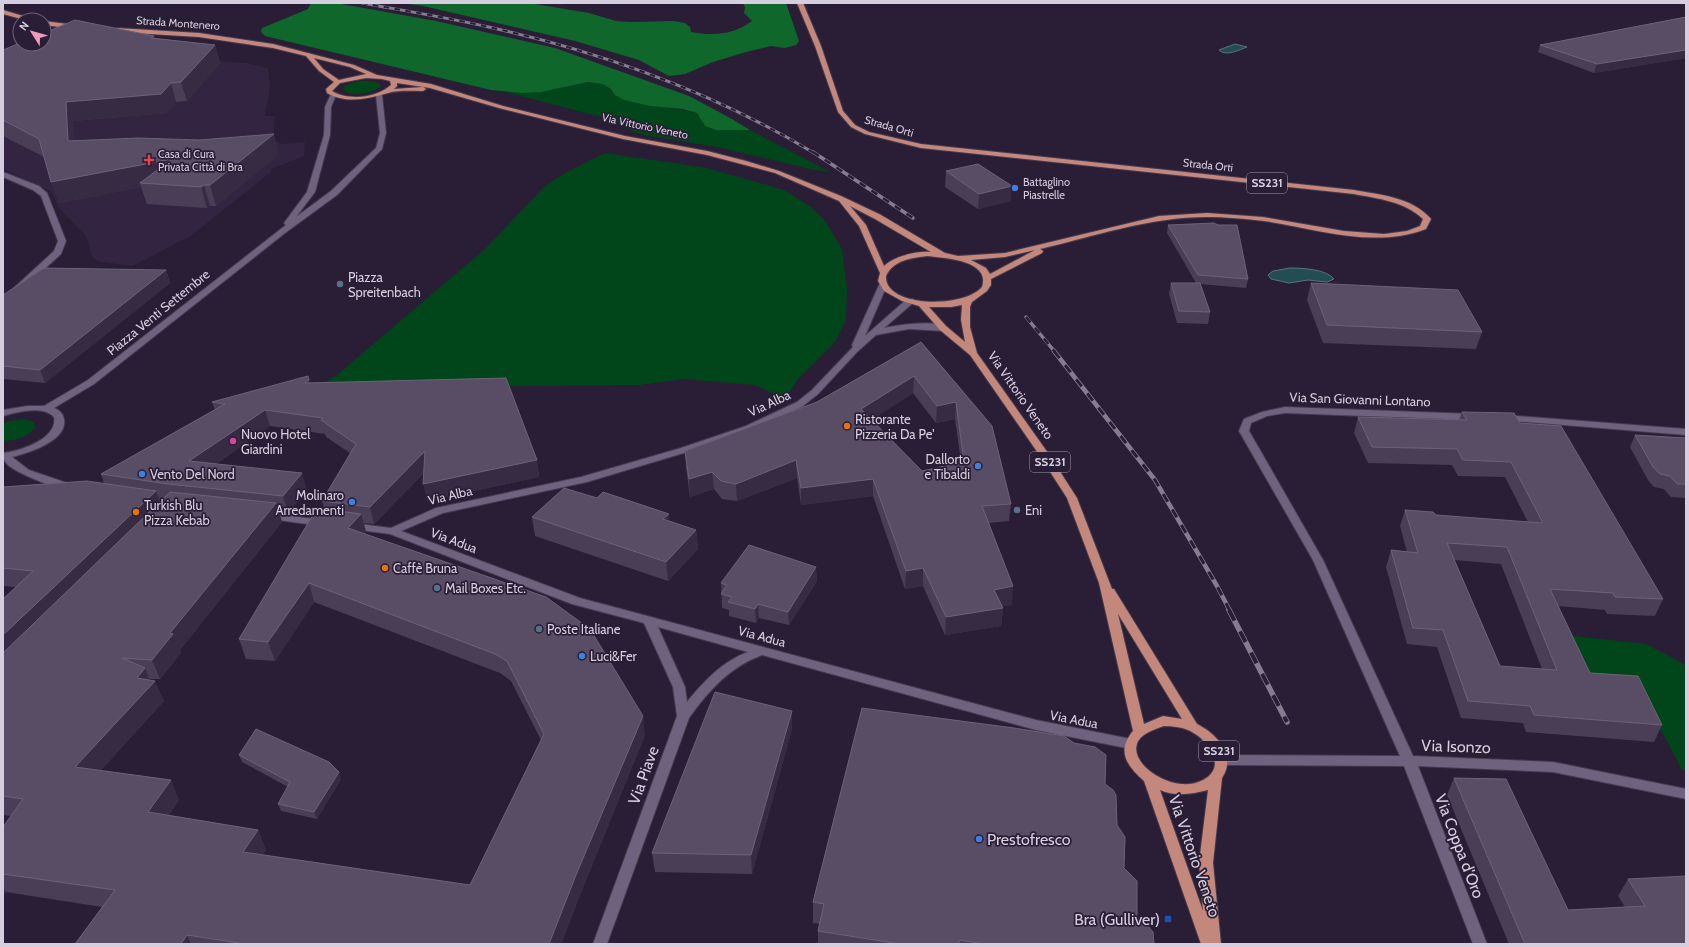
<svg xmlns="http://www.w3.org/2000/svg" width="1689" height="947" viewBox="0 0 1689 947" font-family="Cabin,sans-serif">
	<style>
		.built { fill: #332442 }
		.green { fill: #01461a }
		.forest { fill: #0f672c }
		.water { fill: #224e51; stroke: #58747b }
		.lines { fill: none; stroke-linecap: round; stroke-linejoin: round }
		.minor-casing { stroke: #453b4e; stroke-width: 2 }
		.major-casing { stroke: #453b4e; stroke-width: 2 }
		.minor { fill: #6f627e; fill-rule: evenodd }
		.major { fill: #c4877b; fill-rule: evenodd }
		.rail-far3-casing { stroke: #857c8f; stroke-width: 3 }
		.rail-far2-casing { stroke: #857c8f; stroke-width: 3.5 }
		.rail-far1-casing { stroke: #857c8f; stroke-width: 4.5 }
		.rail-casing { stroke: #857c8f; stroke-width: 5.5 }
		.rail-far3 { stroke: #291e35; stroke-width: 2; stroke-dasharray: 5.5; stroke-linecap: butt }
		.rail-far2 { stroke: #291e35; stroke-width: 2.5; stroke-dasharray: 7; stroke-linecap: butt }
		.rail-far1 { stroke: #291e35; stroke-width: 3; stroke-dasharray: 9; stroke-linecap: butt }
		.rail { stroke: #291e35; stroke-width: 4; stroke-dasharray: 12; stroke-linecap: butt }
		.wall { fill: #4a3e56; fill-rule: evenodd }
		.shaded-wall { fill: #362b43 }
		.building { fill: #584d65; stroke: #6c6278; fill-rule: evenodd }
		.health-dot { fill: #e0444e; stroke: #291e35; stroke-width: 1.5 }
		.shop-dot { fill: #3f7fe0; stroke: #291e35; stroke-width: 1.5 }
		.service-dot { fill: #5c6f8a; stroke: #291e35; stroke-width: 1.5 }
		.food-dot { fill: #e8710a; stroke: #291e35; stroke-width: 1.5 }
		.hotel-dot { fill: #d1479c; stroke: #291e35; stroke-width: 1.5 }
		.transit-dot { fill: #1a4fb4; stroke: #291e35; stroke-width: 1.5 }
		.labels { text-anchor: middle; stroke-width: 3.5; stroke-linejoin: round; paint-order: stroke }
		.far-street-label { font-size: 11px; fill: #d5cede; stroke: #291e35 }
		.far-poi-label { font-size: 11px; fill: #d5cede; stroke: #291e35; text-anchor: start }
		.shield { fill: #291e35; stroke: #a199ab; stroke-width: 1 }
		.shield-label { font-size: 12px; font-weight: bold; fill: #d5cede }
		.poi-label { font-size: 13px; fill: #d5cede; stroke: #291e35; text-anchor: start }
		.street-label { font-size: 13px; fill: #d5cede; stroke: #291e35 }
		.near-street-label { font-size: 16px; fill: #d5cede; stroke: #291e35 }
		.near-poi-label { font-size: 16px; fill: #d5cede; stroke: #291e35; text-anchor: start }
	</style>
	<rect width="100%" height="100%" fill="#291e35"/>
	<path class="built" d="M156,58L247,63L268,68L270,87L265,116H275L273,141L282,144L305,142L304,156L271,169V172L192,235L133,266L101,262L93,259L86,236L59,208L51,191L3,169V73Z"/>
	<g class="green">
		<path d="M358,81H370L379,83L381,86C372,94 353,97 343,90L344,86Z"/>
		<path d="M588,82C593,83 599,83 604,84C613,88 615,97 626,100C649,107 674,107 697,113L705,126L716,130H750L828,171L815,170L717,147L645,135L634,132L613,120L505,92H541Z"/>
		<path d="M605,153L707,168L784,190L811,207L826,222L842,249L847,289L846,320L835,342L798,379L785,399L755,385L683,379L639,385L316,388L337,375L485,249L545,186L567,172Z"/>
		<path d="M24,419L34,422L35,428C27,437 15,441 3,441V424L10,421Z"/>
		<path d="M1556,634L1646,644L1686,665V770H1682L1639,688L1580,682Z"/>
	</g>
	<g class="forest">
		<path d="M311,3H336L436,21L555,48L689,96L732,119L750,130H716L705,126L697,113L683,109L650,106L624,100L615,95L611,89L603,84L588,82L541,92L522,93L491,90L265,36L261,32L262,28L308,9Z"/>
		<path d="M401,3H529L589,13L616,21L629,22L673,21L685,23L690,27L691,32C712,36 734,35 752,21L744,13L745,8L743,3H786L799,41L796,45L784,48L771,46L746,52L713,62L685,74L669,76L639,60L575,41L423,6Z"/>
	</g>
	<g class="water">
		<path d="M1235,44L1247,47C1239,50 1226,57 1219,50Z"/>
		<path d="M1290,268C1302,268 1326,269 1334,279L1327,282L1308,280L1289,283L1271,279L1268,275L1273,271Z"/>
	</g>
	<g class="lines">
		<g class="minor-casing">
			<g id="minor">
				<path d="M331,94L336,95L331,107L330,135L315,192L296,217L331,191L376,148L380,133L376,95L379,93L382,95L386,133L382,149L337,195L285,233L94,384L54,408C59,410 63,413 64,419C68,441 28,453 12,457L29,470L73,485L74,487L73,489C61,492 16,473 7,464C4,461 3,458 3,453C20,451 58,439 54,417C42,405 18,412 3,416V410L27,406H44L88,380L286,225L284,223L307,192L324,135L325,107Z"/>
				<path d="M3,172L39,186L47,193L66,241L61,254L6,304H3V298L54,251L58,241L41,196L33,190L3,177Z"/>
				<path d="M880,283H886L887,285L865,336L907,299H913L914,301L913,303L884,328C897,325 937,319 947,328L943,331L909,329L876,335L857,352L818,394L803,406L752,430L687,452L587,482L443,513L401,531L580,598L1036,720L1131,739L1136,741L1137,744L1136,747L1131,749L1036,730L762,655C730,667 709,690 689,718L607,944H593L677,716L673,687L644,623L572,604L390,534L352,529L347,526L352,523L391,528L436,508L581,477L681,448L746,426L797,402L812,390L853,347L852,345ZM658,627L748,652C723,661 704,681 687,702L685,687Z"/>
				<path d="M1285,407L1473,414L1478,417L1473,420L1285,413L1267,416L1251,423L1249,431L1323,560L1413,756L1553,762L1686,789V799L1553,772L1418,766L1487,944H1473L1404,766L1221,765L1216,763L1215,760L1216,757L1221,755L1400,756L1313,560L1239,431L1244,419L1262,412Z"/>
				<path d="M1504,415L1686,429V435L1501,420L1499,418Z"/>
				<path d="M267,513L322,520L327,523L322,526L263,518L262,516L263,514Z"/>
			</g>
		</g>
		<g class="major-casing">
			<g id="major">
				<path d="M797,3H803L821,46L843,111L855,125L869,132L921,144L1354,190C1381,195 1412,197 1431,219L1426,229C1374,249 1317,229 1264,221C1246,219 1225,217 1207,217C1150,217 1095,236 1040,249L1043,251L1042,253L991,279V285L987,291L972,302L970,307V327L977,353L1048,453L1077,498L1112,589H1114L1197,724C1217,734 1237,756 1222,778L1213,863L1221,944H1201L1144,781C1127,766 1116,751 1133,731L1099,583L1067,498L1038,453L970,355L940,330L919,306L902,301L884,291L878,281L880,273L859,226L839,201L775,173L707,155L623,139L499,108L430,88L397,83V86L394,89L423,87L426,89L423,91C412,91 398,90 388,93C367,99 347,104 327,93L326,89L334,82L319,71L306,56L273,48L199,37L117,32L114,30L117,28L199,33L273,44L354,65L377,75L431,84L503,106L625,136L707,151L746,161L779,171L841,196L881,215L945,253L958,256L1005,253L1159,216L1207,213L1263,217L1344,231L1384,234L1407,231L1420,226L1423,219C1404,201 1379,199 1354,194L921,148L865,134L851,127L838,112L815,46ZM314,58L350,67L366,74L339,80L323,69ZM366,78L382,79L390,81L391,85C376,98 349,101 332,91L340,83ZM850,206L875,219L931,252C916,251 895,256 884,266L866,225ZM1035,250L990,274L986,268L971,260L1005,257ZM927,256C944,258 991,260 982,287C963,309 884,307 886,276C893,260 912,258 927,256ZM962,305L961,320L965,342L946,326L929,307H951ZM1118,614L1182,719L1163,716L1144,724ZM1164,726C1172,726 1181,727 1188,730C1207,738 1229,766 1203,780C1170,798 1112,753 1147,733C1152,730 1158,728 1164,726ZM1160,790C1176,797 1192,794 1208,790L1199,863L1203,911Z"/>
				<path d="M3,10L33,19L34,20H25L3,14Z"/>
				<path d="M44,21L75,25L78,27L75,29L44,25Z"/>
			</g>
		</g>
		<use href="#minor" class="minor"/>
		<use href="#major" class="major"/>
		<g class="rail-far3-casing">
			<path id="rail-far3" d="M362,3C406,11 450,18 493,28C605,53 716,94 814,153"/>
		</g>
		<g class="rail-far2-casing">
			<g id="rail-far2">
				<path d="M813,152L913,218"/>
				<path d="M1026,317L1055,352"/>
			</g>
		</g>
		<g class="rail-far1-casing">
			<path id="rail-far1" d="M1054,351L1155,480L1217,586L1230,611"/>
		</g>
		<g class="rail-casing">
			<path id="rail" d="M1229,610L1287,722"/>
		</g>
		<use href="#rail-far3" class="rail-far3"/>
		<use href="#rail-far2" class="rail-far2"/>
		<use href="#rail-far1" class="rail-far1"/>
		<use href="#rail" class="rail"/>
	</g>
	<g class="wall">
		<path d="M1686,17V58L1594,73L1538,52L1540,45Z"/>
		<path d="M154,36L155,38L215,45L220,63L187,101L176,102L167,113L73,121L74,141L279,154L216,206H210L207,208L147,204L141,187L59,203L44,157L3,136V50Z"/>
		<path d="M946,171L1011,201L978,209L945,187Z"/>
		<path d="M1168,225L1248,279L1246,288L1200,284L1210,312L1208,324L1177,323L1169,294L1171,283H1196L1167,233Z"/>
		<path d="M166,270L170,283L45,383L3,379V295Z"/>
		<path d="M1311,283L1482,332L1476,349L1323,343L1307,300Z"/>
		<path d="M921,342L992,426L1011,504L1009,521L989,523L1012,605L1002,606L1003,608L1001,626L945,635L923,586L905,589L873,496L801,505L797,478L737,501L722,499L714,489L690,497L686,468L685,451L817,402ZM913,393L936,423L955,419L961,462L922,471L871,420Z"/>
		<path d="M309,380L310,383L537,460L539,477L427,501L424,473L374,524L364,523L366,532L365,534L645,735L580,895L561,944H75L102,907L6,892L3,895V827L11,816L3,815V599L16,587L3,586V487L104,483L101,474L215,410L212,402ZM270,426L325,434L326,437L350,453L322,501L324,509L239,639L246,659L275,661L314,602L500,673L511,681L541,740L470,885L262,855L266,850L258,830L169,815L179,800L100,771L164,701L149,679H160L181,653L180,650L282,522L279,512L288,513L307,490L216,464Z"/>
		<path d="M1462,412L1520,423L1663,599L1655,616L1607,614L1605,610L1558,606L1590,673L1662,725L1654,742L1526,732L1523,723L1461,718L1437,647L1407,644L1386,567L1391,550L1407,552L1400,526L1405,510L1436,515L1528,522L1505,477L1458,476L1452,465L1368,463L1354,433L1358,417L1459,420ZM1454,560L1501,564L1542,669L1500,666Z"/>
		<path d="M1635,435L1686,438V498L1671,497L1664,489L1654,487L1648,480L1630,447Z"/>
		<path d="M597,498L696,530L698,549L668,581L535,536L532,517Z"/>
		<path d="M816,567L817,581L789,625L759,618L756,623L729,616V610L722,608L721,583Z"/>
		<path d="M792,711V729L752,874L655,872L652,853Z"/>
		<path d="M239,755L341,779L317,819L281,811L278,804L288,787L242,762Z"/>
		<path d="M1454,778L1568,910L1625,907L1618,896L1628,879L1686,944H1509L1447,795Z"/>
		<path d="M1105,784L1117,825L1124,868L1137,917L1154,944H818V931L820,924L813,923V902Z"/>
	</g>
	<g class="shaded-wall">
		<path d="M558,3H571L558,5Z"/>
		<path d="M215,45L220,63L187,101L181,82Z"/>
		<path d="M1686,50V58L1594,73L1597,64Z"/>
		<path d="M171,83L176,102L167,113L73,121L75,161L68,141L66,102Z"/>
		<path d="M274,134L279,154L216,206L210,185Z"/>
		<path d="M172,159L140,183L141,187L59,203L51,182Z"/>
		<path d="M204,185L210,206L207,208L201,187Z"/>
		<path d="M1012,186L1011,201L978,209L979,194Z"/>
		<path d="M166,270L170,283L45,383L40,370Z"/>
		<path d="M914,376L913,393L861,426V409Z"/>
		<path d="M309,380L314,396L305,383Z"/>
		<path d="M956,402L955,419L936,423L937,406Z"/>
		<path d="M265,410L270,426L195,478L189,461Z"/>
		<path d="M425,451L429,468L374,524L370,507Z"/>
		<path d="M537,460L539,477L427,501L423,484Z"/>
		<path d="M796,460L797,478L737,501L736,484Z"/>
		<path d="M712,472L714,489L690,497L689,479Z"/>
		<path d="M302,473L307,490L288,513L283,496Z"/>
		<path d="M873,479V496L801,505V488Z"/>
		<path d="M156,491L163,509L3,664V635Z"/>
		<path d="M276,503L282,522L180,650L181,653L160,679L152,660L170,633Z"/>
		<path d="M361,514L366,532L353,546L348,528Z"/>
		<path d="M669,514L670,533L663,519Z"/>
		<path d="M696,530L698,549L668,581L666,562Z"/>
		<path d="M816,567L817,581L789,625L788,612Z"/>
		<path d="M923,568V586L905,589L906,571Z"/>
		<path d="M309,583L314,602L275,661L268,642Z"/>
		<path d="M1013,586L1012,605L992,608L994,590Z"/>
		<path d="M758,604L759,618L756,623L755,609Z"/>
		<path d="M1003,608L1001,626L945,635L946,617Z"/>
		<path d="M145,668L152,685L155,681L164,701L85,787L75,767L137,678Z"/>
		<path d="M792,711V729L752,874L751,855Z"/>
		<path d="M643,716L645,735L580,895L561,944H549L576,875Z"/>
		<path d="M339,772L341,779L317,819L314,812Z"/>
		<path d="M171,780L179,800L158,832L148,812Z"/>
		<path d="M258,830L266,850L251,872L243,852Z"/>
		<path d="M3,888L6,892L3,895Z"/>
		<path d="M187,935L191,944H181Z"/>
	</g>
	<g class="building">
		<path d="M1686,17V50L1597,64L1540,45Z"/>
		<path d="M75,20L154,36L151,38L215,45L181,82L171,83L161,94L66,102L68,141L138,138L199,140L274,134L210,185H204L201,187L140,183L172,159L51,182L39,139L3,120V50L20,43V44H44V33Z"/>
		<path d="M978,164L1012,186L979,194L946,171Z"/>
		<path d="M1214,223L1218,225H1237L1248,279L1198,275L1168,225Z"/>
		<path d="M44,268L166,270L40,370L3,366V295Z"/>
		<path d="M1171,283H1200L1210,312L1179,311Z"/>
		<path d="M1311,283L1458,290L1482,332L1327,325Z"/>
		<path d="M921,342L992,426L1011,504L982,506L1013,586L994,590L1003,608L946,617L923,568L906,571L873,479L801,488L796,460L736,484L721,481L712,472L689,479L685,451L817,402ZM914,376L937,406L956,402L964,462L922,471L861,409Z"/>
		<path d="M308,376L309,380L305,383L506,378L537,460L423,484L425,451L370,507L322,501L356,444L321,420L323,418L265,410L189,461L302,473L283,496L168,484L101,474L225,404L212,402Z"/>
		<path d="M1462,412L1514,413L1520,423L1561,426L1663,599L1615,597L1613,593L1550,589L1590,673L1638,676L1662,725L1534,715L1530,706L1468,701L1443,630L1413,628L1391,550L1418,553L1405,510L1433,512L1436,515L1543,523L1511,462L1463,460L1457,449L1372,447L1358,417L1467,420ZM1447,543L1507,547L1557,670L1500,666Z"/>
		<path d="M1635,435L1686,438V484H1677L1670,476L1660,474L1653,467Z"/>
		<path d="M87,481L156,491L3,635V599L33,571L3,568V487Z"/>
		<path d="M564,488L597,498L603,492L669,514L663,519L696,530L666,562L532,517Z"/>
		<path d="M170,492L276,503L170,633L173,634L152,660L122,658L145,668L137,678L155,681L75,767L171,780L148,812L258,830L243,852L470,885L544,734L507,661L495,654L309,583L268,642L239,639L317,508L361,514L348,528L546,597L590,629L643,716L576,875L549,944H245L187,935L181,944H75L115,890L3,874V827L23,799L3,796V653Z"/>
		<path d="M749,545L816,567L788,612L758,604L755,609L728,602L732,597L721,594L727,585L721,583Z"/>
		<path d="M715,692L792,711L751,855L652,853Z"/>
		<path d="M862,708L1014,728L1064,736L1074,743L1095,747L1106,755L1105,784L1113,790L1116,795L1117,825L1125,837L1124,868L1137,881V917L1148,926L1153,932L1154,944H984L960,940L958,944H900L818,931L824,904L813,902Z"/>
		<path d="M256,729L329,762L339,772L314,812L278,804L290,782L239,755Z"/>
		<path d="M1454,778L1506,779L1568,910L1645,906L1628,879L1686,876V944H1525Z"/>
	</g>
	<path class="health-dot" d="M147 154h4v4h4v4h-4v4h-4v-4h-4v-4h4z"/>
	<g class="shop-dot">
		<circle cx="1015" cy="188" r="4"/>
		<circle cx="978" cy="466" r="4"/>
		<circle cx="142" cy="474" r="4"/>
		<circle cx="352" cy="502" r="4"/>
		<circle cx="582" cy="656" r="4"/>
		<circle cx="979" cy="839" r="4"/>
	</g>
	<g class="service-dot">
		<circle cx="340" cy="284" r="4"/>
		<circle cx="1017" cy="510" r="4"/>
		<circle cx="437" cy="588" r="4"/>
		<circle cx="539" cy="629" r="4"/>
	</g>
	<g class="food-dot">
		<circle cx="847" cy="426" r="4"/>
		<circle cx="136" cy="512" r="4"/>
		<circle cx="385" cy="568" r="4"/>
	</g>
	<circle class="hotel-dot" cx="233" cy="441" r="4"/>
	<rect class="transit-dot" x="1164" y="915" width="8" height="8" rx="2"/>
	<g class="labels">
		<g class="far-street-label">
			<text transform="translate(178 23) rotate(4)" y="4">Strada Montenero</text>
			<text transform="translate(645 126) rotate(12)" y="4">Via Vittorio Veneto</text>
			<text transform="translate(889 126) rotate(16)" y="4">Strada Orti</text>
			<text transform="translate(1208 165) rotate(6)" y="4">Strada Orti</text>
		</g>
		<g class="far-poi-label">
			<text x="158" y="158">Casa di Cura<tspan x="158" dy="13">Privata Città di Bra</tspan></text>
			<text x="1023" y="186">Battaglino<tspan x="1023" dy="13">Piastrelle</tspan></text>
		</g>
		<g class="shield">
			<rect x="1247" y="173" width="40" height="20" rx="3"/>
			<rect x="1030" y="452" width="40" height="20" rx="3"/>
			<rect x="1199" y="741" width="40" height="20" rx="3"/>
		</g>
		<g class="shield-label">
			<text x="1267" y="187">SS231</text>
			<text x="1050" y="466">SS231</text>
			<text x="1219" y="755">SS231</text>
		</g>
		<g class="poi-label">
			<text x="348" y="282">Piazza<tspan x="348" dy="15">Spreitenbach</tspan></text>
			<text x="855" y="424">Ristorante<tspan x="855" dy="15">Pizzeria Da Pe'</tspan></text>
			<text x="241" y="439">Nuovo Hotel<tspan x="241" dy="15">Giardini</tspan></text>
			<text x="970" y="464" text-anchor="end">Dallorto<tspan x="970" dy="15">e Tibaldi</tspan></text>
			<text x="150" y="479">Vento Del Nord</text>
			<text x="344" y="500" text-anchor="end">Molinaro<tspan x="344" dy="15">Arredamenti</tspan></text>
			<text x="144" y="510">Turkish Blu<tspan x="144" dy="15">Pizza Kebab</tspan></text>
			<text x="1025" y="515">Eni</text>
			<text x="393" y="573">Caffè Bruna</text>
			<text x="445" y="593">Mail Boxes Etc.</text>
			<text x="547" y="634">Poste Italiane</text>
			<text x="590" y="661">Luci&amp;Fer</text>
		</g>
		<g class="street-label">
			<text transform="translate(158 312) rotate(-39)" y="5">Piazza Venti Settembre</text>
			<text transform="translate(1021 395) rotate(55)" y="5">Via Vittorio Veneto</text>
			<text transform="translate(1360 399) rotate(2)" y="5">Via San Giovanni Lontano</text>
			<text transform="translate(769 403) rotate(-25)" y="5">Via Alba</text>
			<text transform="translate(450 495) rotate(-13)" y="5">Via Alba</text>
			<text transform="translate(454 540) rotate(21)" y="5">Via Adua</text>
			<text transform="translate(762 636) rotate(15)" y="5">Via Adua</text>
			<text transform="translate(1074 719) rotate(11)" y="5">Via Adua</text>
		</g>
		<g class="near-street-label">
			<text transform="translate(1456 746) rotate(2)" y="6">Via Isonzo</text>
			<text transform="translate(643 775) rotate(-70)" y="6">Via Piave</text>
			<text transform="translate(1460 846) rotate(69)" y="6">Via Coppa d'Oro</text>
			<text transform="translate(1195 856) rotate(71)" y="6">Via Vittorio Veneto</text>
		</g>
		<g class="near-poi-label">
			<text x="987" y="845">Prestofresco</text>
			<text x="1160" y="925" text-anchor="end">Bra (Gulliver)</text>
		</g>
	</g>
	<rect width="1689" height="947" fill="none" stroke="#d5cede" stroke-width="8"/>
	<g transform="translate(32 32) rotate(307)"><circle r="19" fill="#291e35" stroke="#6e6479"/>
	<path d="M0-3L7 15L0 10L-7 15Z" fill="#ef9ab8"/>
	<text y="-6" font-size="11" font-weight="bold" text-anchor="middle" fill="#d5cede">N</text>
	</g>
</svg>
